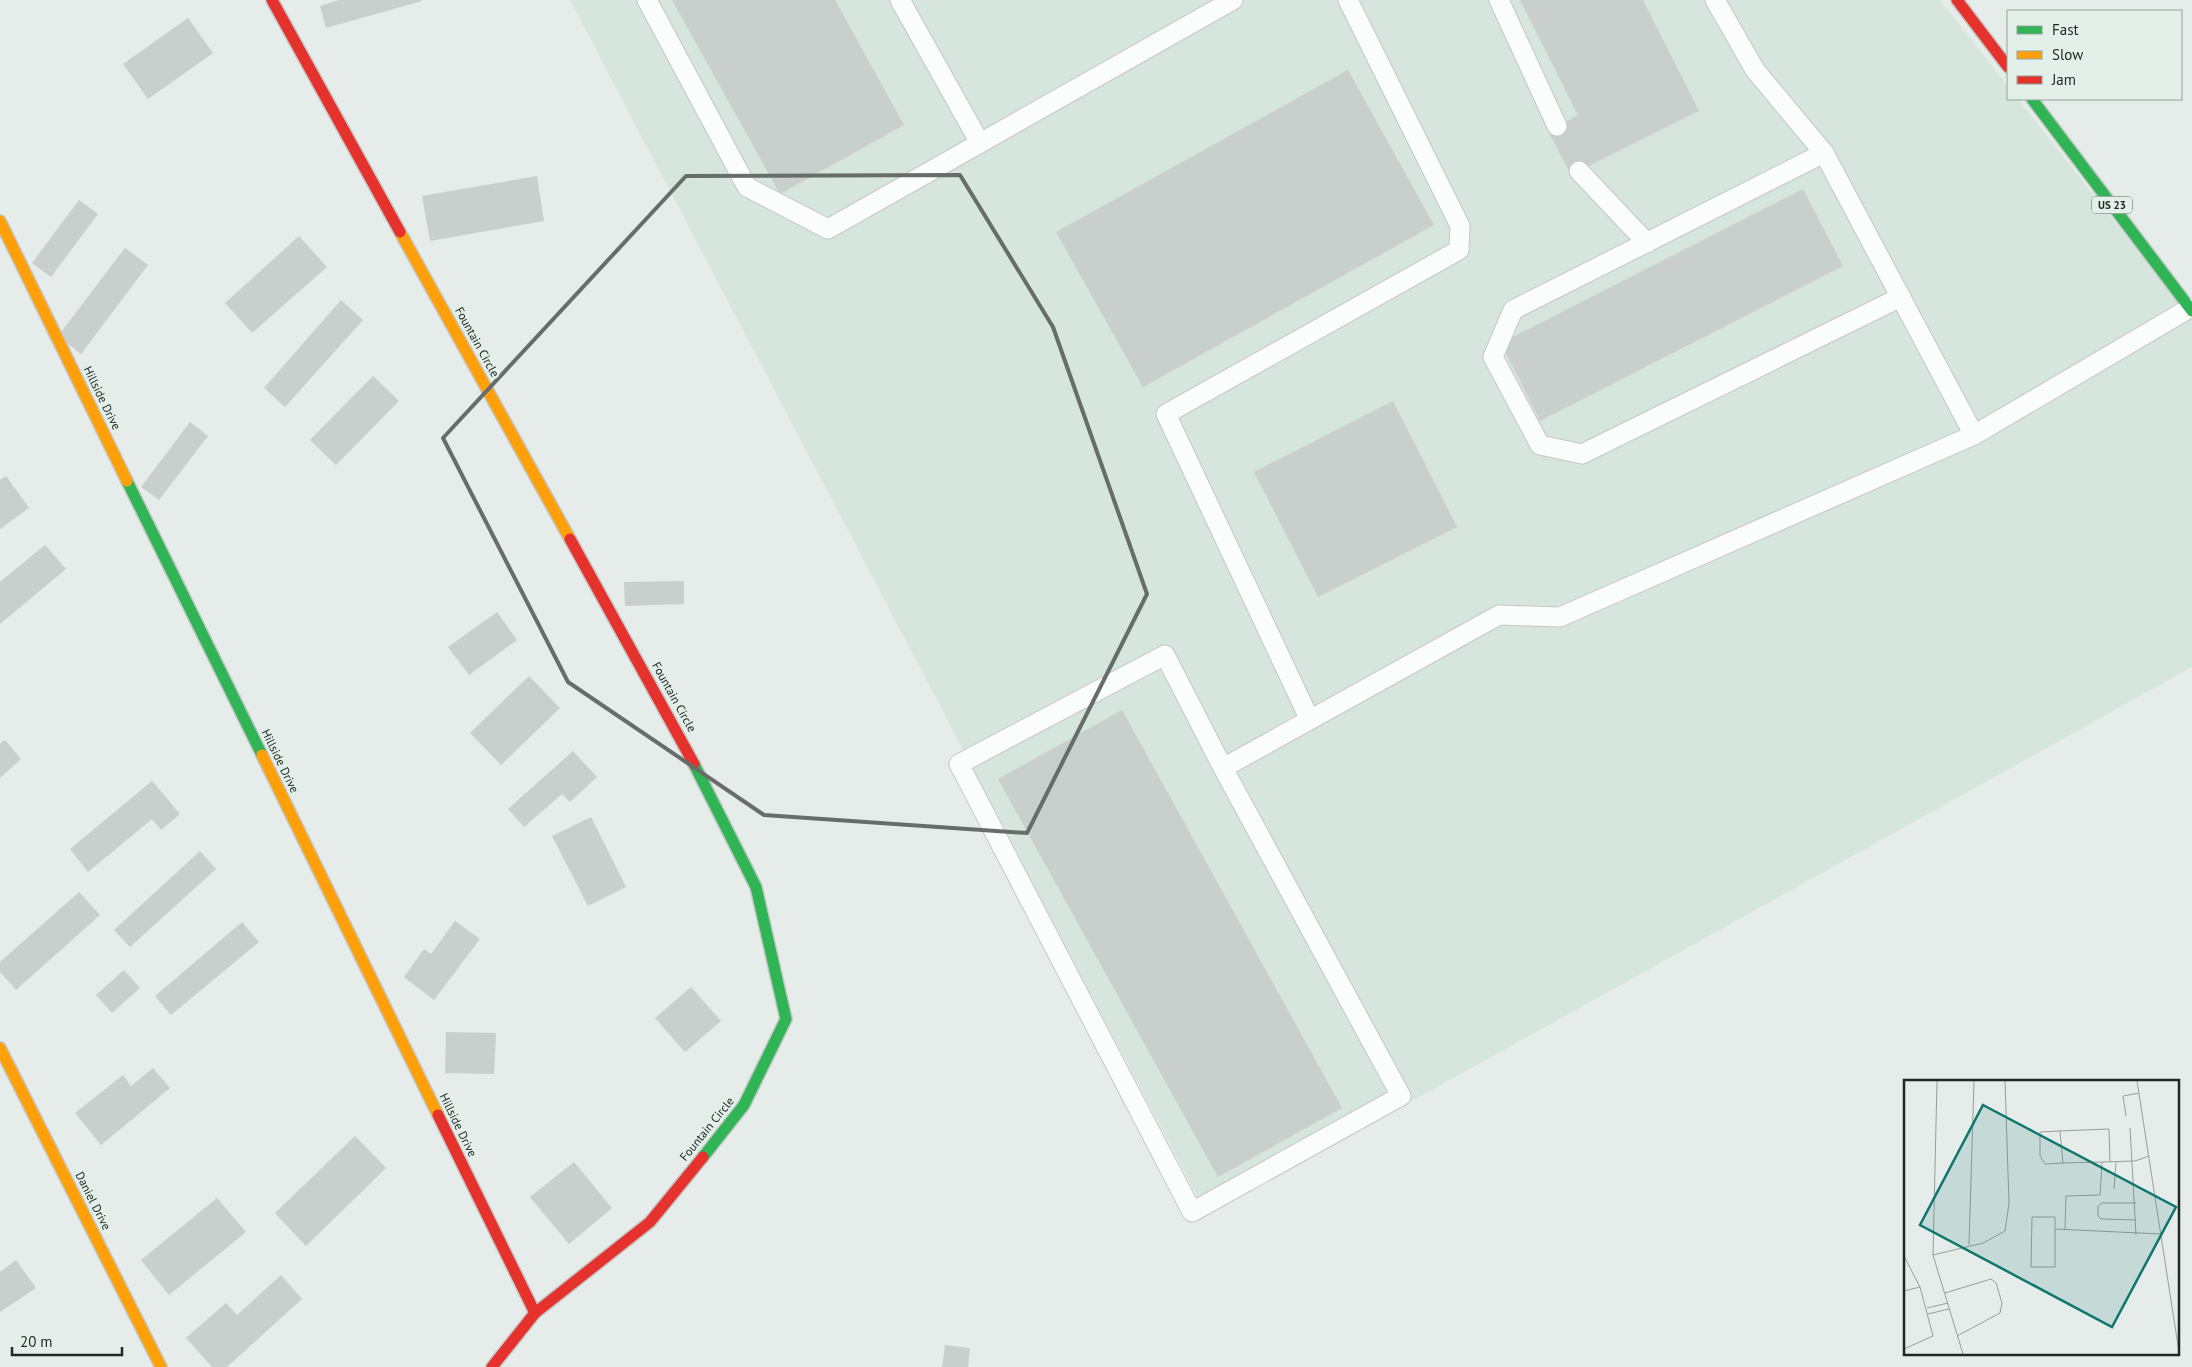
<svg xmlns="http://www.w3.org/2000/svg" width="2192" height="1367" viewBox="0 0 2192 1367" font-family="'PT Sans',sans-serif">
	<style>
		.built { fill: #d6e5dd }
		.building { fill: #c9cfcc }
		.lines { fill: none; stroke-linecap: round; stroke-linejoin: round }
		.lane-casing { stroke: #c3c8c6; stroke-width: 21 }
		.fast-casing { stroke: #c3c8c6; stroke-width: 14 }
		.slow-casing { stroke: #c3c8c6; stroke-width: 14 }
		.jam-casing { stroke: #c3c8c6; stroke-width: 14 }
		.lane { stroke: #fbfcfc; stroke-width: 19 }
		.fast { stroke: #30b455; stroke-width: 11 }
		.slow { stroke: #ff9f0a; stroke-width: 11 }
		.jam { stroke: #e5322d; stroke-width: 11 }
		.marked { fill: none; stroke: #676d6a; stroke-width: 4; stroke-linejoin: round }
		.labels { text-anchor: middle; stroke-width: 5; stroke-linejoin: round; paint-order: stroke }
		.shield { fill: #e2f0e9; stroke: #5c6460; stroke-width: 1 }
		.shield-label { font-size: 11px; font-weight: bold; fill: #222825 }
		.street-label { font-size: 12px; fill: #222825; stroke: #e2f0e9 }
		.inset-road { fill: none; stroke: #989e9b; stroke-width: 1 }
		.view { fill: #0f766e; fill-opacity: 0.15; stroke: #0f766e; stroke-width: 2.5 }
		.inset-edge { fill: none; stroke: #222825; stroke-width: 2.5 }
	</style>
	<rect width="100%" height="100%" fill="#e6ece9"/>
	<path class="built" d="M570,0H1940L2008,86V99H2018L2192,320V667L1207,1215Z"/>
	<g class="building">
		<path d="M339,0H422V1L326,28L320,6Z"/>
		<path d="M672,0H835L904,125L780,194Z"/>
		<path d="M1520,0H1643L1699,111L1571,175L1548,131L1578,115Z"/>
		<path d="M188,18L213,53L148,99L123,64Z"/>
		<path d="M1348,70L1434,225L1143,387L1056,232Z"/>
		<path d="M537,176L544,221L430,241L422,196Z"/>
		<path d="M1803,189L1843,266L1540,421L1501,343Z"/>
		<path d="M79,200L98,214L51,277L32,263Z"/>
		<path d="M299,236L327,267L252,333L225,303Z"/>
		<path d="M125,248L148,265L81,354L58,336Z"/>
		<path d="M341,300L363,320L285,407L264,388Z"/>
		<path d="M373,376L399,401L336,465L310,440Z"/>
		<path d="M1393,401L1457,527L1318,597L1254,472Z"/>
		<path d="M190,422L208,436L159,500L141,487Z"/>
		<path d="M6,476L29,508L0,529V480Z"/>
		<path d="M45,545L66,569L0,624V582Z"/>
		<path d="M684,581V604L625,606L624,582Z"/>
		<path d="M497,612L517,640L469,675L448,647Z"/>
		<path d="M529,676L560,708L501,765L470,733Z"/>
		<path d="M1122,710L1342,1108L1218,1177L998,779Z"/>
		<path d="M5,740L21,759L0,778V744Z"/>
		<path d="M573,751L597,777L570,802L562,794L524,827L508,809Z"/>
		<path d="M152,781L180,814L161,830L152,819L88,872L70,849Z"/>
		<path d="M591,817L626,887L588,906L552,836Z"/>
		<path d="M200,851L216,869L130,947L114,930Z"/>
		<path d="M79,892L100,915L16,990L0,972V962Z"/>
		<path d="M455,921L480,939L434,1000L404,977L424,949L431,954Z"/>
		<path d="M242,922L259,942L171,1015L155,996Z"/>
		<path d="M124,970L140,988L112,1013L96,995Z"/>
		<path d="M691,987L721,1021L685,1052L655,1018Z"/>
		<path d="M446,1032L496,1033L494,1074L445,1073Z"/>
		<path d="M153,1068L170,1088L101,1145L75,1113L123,1075L131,1086Z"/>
		<path d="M355,1136L386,1168L306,1246L275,1213Z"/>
		<path d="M574,1162L612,1208L569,1244L530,1197Z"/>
		<path d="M217,1198L246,1232L169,1295L141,1260Z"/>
		<path d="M16,1260L36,1288L0,1312V1272Z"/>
		<path d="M281,1275L302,1299L227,1367H212L186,1338L226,1303L237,1315Z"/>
		<path d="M945,1345L970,1348L968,1367H942Z"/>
	</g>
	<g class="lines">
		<g class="lane-casing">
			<g id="lane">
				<path d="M647,0L747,187L828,229L1233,0"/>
				<path d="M900,0L980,143"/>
				<path d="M1499,0L1557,126"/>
				<path d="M1715,0L1755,70L1824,153L1974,435"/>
				<path d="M1824,153L1513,310L1493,357L1540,445L1582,454L1901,297"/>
				<path d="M1579,171L1647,243"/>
				<path d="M1309,718L1166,414L1459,250L1460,226L1348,0"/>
				<path d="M1223,768L1165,655L959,764L1192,1212L1401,1096L1223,768L1499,615L1560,617L1974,435L2190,308"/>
			</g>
		</g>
		<g class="fast-casing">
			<g id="fast">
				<path d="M2032,99L2192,311"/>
				<path d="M127,481L262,755"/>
				<path d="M694,764L756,887L786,1019L744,1105L703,1157"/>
			</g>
		</g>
		<g class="slow-casing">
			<g id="slow">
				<path d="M0,221L127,481"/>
				<path d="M400,232L570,539"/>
				<path d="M262,755L438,1115"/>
				<path d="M0,1048L161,1367"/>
			</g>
		</g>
		<g class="jam-casing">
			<g id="jam">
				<path d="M272,0L400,232"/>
				<path d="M1957,0L2008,67"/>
				<path d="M570,539L694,764"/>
				<path d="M438,1115L535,1313"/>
				<path d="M492,1367L535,1313L650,1222L703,1157"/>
			</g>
		</g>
		<use href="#lane" class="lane"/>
		<use href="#fast" class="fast"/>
		<use href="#slow" class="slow"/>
		<use href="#jam" class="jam"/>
	</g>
	<path class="marked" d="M960,175L1053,327L1147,594L1027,833L764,815L568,682L443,438L686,176Z"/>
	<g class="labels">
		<rect class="shield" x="2092" y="196.5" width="40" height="17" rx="4"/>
		<g class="shield-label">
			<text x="2112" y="209">US 23</text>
		</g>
		<g class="street-label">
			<text transform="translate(477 342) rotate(61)" y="4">Fountain Circle</text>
			<text transform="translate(102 398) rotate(64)" y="4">Hillside Drive</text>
			<text transform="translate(674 697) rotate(61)" y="4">Fountain Circle</text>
			<text transform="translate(280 761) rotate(64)" y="4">Hillside Drive</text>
			<text transform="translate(458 1125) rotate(64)" y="4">Hillside Drive</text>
			<text transform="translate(707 1129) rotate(-51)" y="4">Fountain Circle</text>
			<text transform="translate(93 1201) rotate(63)" y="4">Daniel Drive</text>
		</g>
	</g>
	<g transform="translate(1904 1080)">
		<rect width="275" height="275" fill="#e6ece9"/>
		<path class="inset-road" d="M33,1L29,175L59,274M233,1L275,272M222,36L219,16L235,13M226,48L232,155M156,51L205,49L206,82M159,83L156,51L136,52V76L141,84L159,83L198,82M210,109L212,82M232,123H198L194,126V136L197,139L232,140M151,149V137H128L127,187H151V149L257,154M161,149L162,116L196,115L198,82L231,81L245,76M65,165L70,1M29,175L79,163L101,151L105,123L101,1M0,176L16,207L29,256L0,269M0,211L16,207M41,213L87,199L92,203L98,223L96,233L53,256M23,228L44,223M24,234L45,229"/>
		<path class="view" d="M79,25L272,127L208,247L16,145Z"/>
		<rect width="275" height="275" class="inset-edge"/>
	</g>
	<rect x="2007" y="10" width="175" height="90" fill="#e2f0e9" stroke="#95a09b"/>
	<rect x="2017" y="26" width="25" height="8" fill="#30b455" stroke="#95a09b"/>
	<text x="2052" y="35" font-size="15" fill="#222825">Fast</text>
	<rect x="2017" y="51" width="25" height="8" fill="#ff9f0a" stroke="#95a09b"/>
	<text x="2052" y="60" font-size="15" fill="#222825">Slow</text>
	<rect x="2017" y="76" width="25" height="8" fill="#e5322d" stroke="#95a09b"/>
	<text x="2052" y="85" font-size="15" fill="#222825">Jam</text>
	<path d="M12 1347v8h110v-8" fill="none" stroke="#222825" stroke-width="2.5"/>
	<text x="20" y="1347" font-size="15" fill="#222825" stroke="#e2f0e9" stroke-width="4" paint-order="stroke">20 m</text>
</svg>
